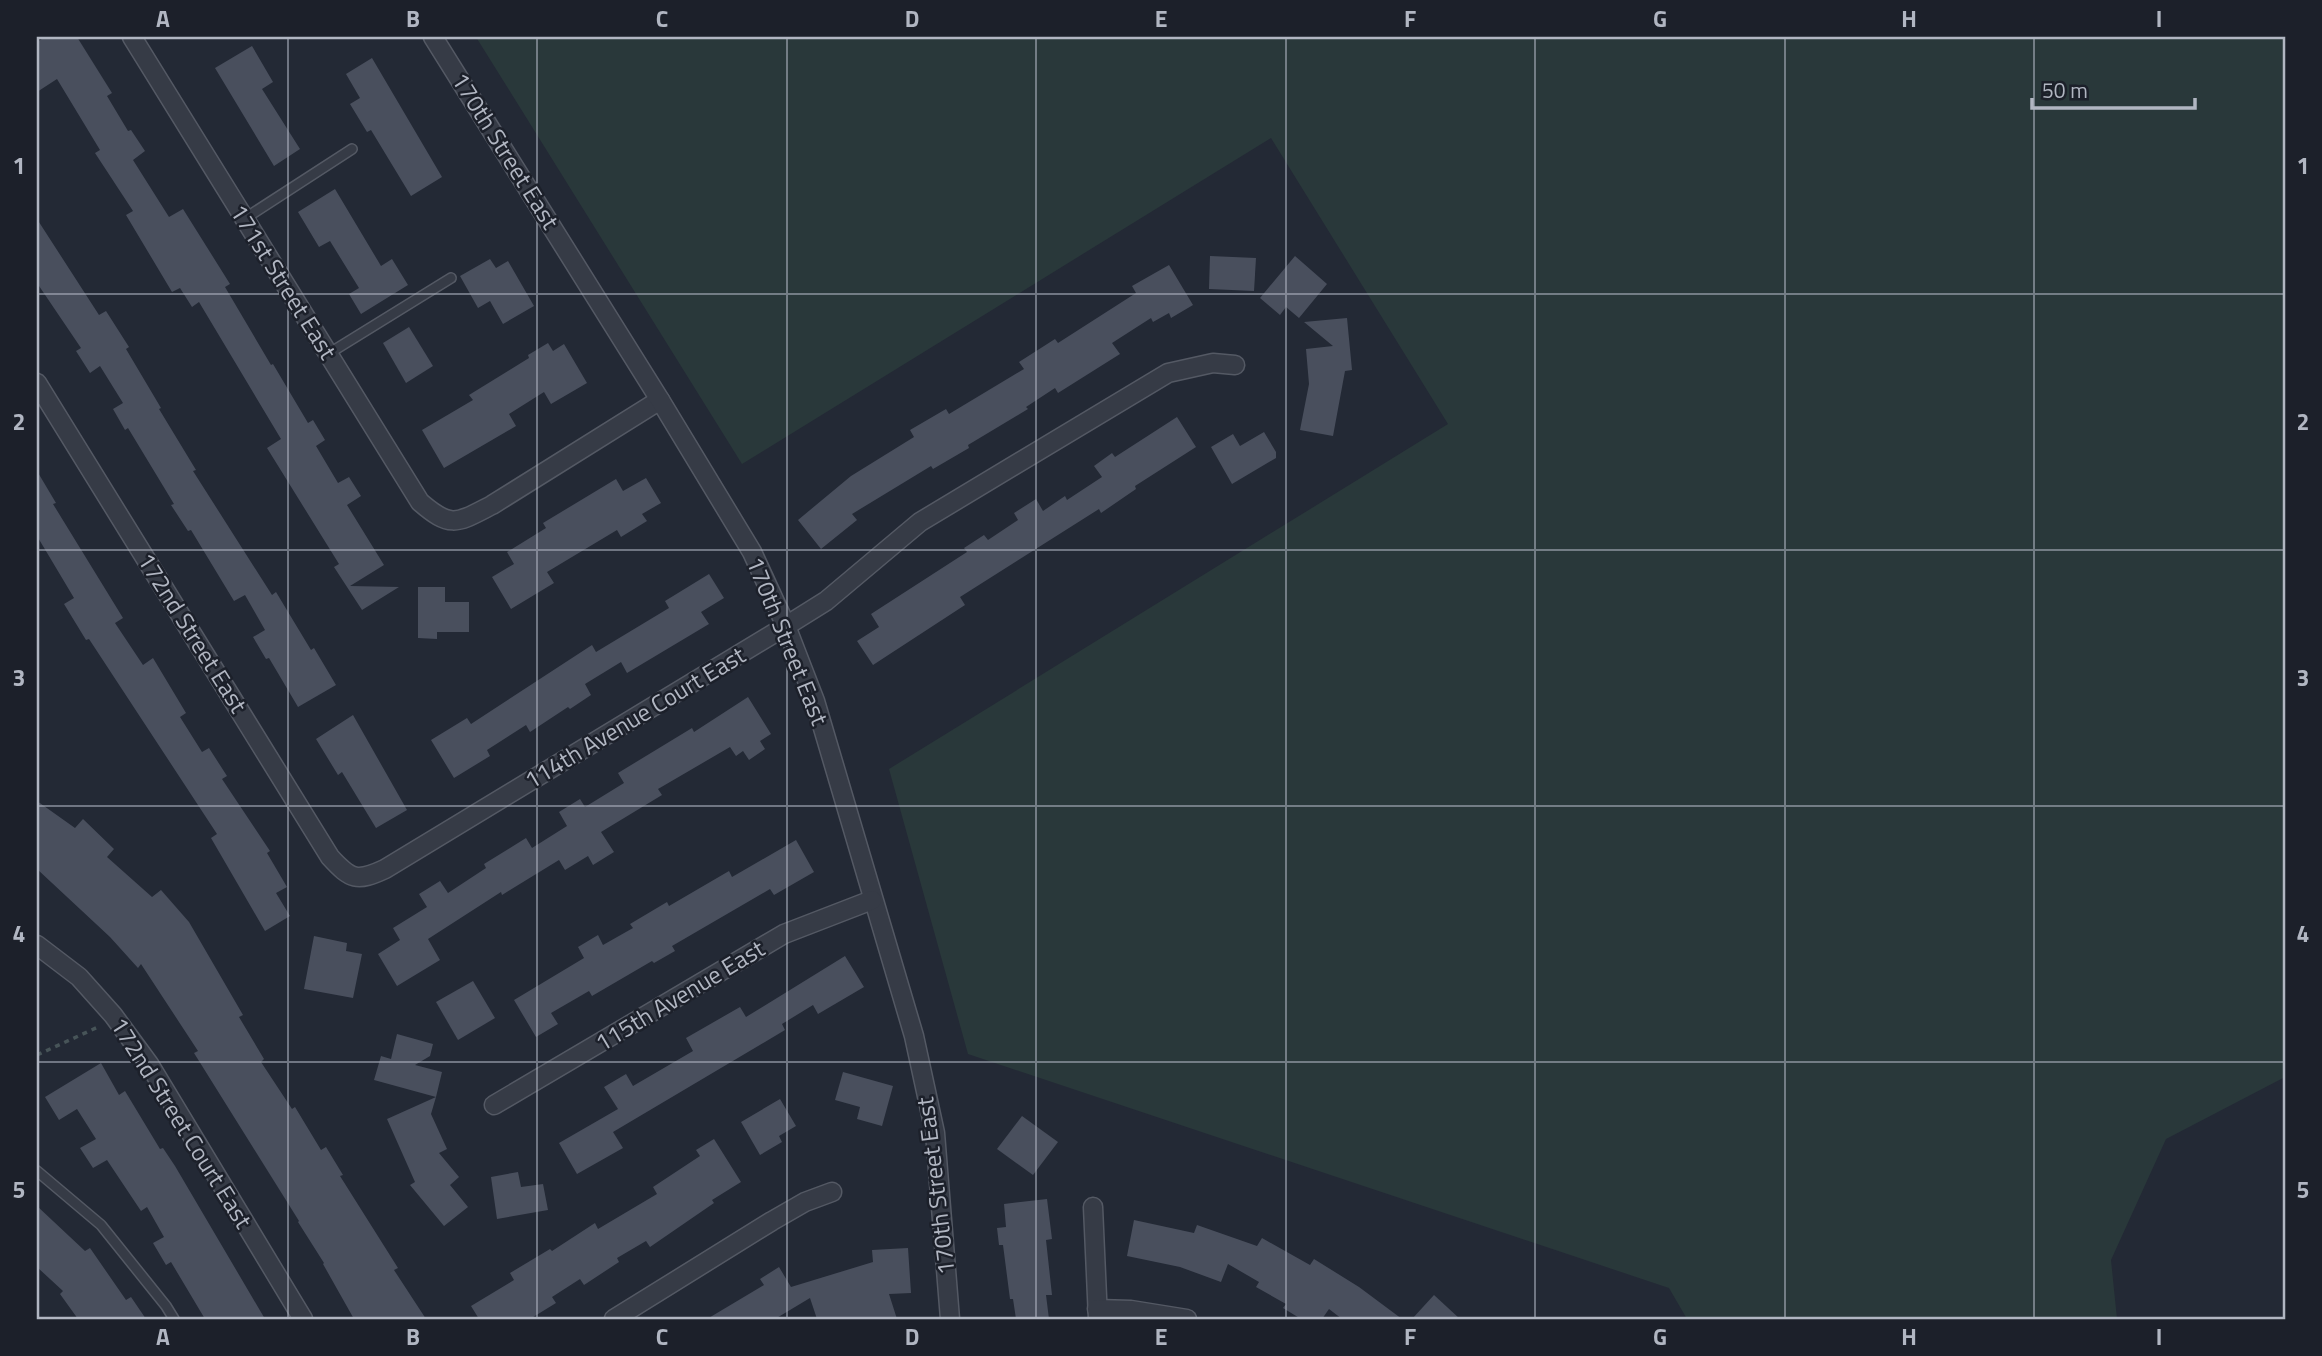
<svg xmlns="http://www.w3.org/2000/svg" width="2322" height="1356" viewBox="0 0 2322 1356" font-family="'Titillium Web',sans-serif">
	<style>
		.green { fill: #29383a }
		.building { fill: #494f5d }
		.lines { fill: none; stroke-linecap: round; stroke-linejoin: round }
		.lane-casing { stroke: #545964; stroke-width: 12 }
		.street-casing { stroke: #545964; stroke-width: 21 }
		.path { stroke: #475458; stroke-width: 3.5; stroke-dasharray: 5 5; stroke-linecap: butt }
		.lane { stroke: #363b46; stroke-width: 9 }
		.street { stroke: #363b46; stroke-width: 18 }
		.grid { fill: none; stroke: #b1b6c2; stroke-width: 2; stroke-opacity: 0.55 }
		.labels { text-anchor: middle; stroke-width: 5; stroke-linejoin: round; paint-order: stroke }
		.street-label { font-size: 24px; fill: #b1b6c2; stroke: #1c202a }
		.neatline { fill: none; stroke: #b1b6c2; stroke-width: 2.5 }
		.grid-label { font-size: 23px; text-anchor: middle; font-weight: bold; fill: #b1b6c2 }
	</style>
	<rect width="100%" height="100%" fill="#232935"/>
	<path class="green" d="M476,37H2285V1077L2166,1139L2111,1260L2117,1319H1687L1669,1288L968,1054L889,769L1448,424L1271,138L742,464Z"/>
	<g class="building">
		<path d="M45,37H77L112,93L107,96L128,131L131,130L145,151L133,160L169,217L183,209L230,284L225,287L271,365L273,364L308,423L313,420L325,440L316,446L338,483L349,477L361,496L347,505L384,565L350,586L399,587L362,610L334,567L339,564L267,448L281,439L199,302L192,307L180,288L172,292L126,215L133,211L95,153L100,150L57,79L37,92V42Z"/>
		<path d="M252,46L273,82L262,89L300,149L274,166L215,68Z"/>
		<path d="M372,58L442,177L411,196L371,130L367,132L350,104L360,98L346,74Z"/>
		<path d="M335,189L381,266L392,259L408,285L361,314L349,294L359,288L330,241L319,247L298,212Z"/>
		<path d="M37,219L99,315L106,311L129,347L126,349L161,408L159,409L196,470L193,471L272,595L276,592L311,650L314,648L336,685L298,707L269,658L266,659L253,637L265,630L245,595L234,601L191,530L188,531L171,505L174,504L128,428L125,430L113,409L123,403L100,366L90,373L76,351L81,348L37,283Z"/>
		<path d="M1210,256L1256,258L1254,291L1209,289Z"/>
		<path d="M1295,256L1327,284L1299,318L1286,307L1280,315L1260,298Z"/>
		<path d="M490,259L496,268L508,261L534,306L503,324L490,301L478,308L460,276Z"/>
		<path d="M1169,265L1193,305L1171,318L1169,313L1153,322L1151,318L1112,343L1120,354L1058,393L1055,388L1026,407L1028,409L968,445L969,448L933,469L931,466L852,514L857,520L821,549L798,520L851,476L914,437L910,430L946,409L949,414L1024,369L1019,362L1055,339L1058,343L1136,293L1132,286Z"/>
		<path d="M1347,318L1352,370L1345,371L1333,436L1300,430L1309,384L1306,349L1333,346L1304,322Z"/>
		<path d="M409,327L433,366L406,383L383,343Z"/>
		<path d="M548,343L553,351L564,344L587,383L551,404L544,392L509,414L516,426L444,468L422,430L473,400L469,395L529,358L528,355Z"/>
		<path d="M1177,417L1196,447L1135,486L1136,489L1101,513L1099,509L960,597L965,605L873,665L857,641L879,627L871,614L967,552L964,548L984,535L988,540L1018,520L1014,513L1036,499L1043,511L1065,496L1067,500L1102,477L1094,466L1112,453L1115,457Z"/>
		<path d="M1264,432L1276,452V458L1232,484L1211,447L1233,434L1240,446Z"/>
		<path d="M37,471L56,503L53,504L123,618L115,623L143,665L153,658L186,713L180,717L202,752L209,748L227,776L222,779L270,851L267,853L287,887L276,893L290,916L265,931L211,838L217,834L89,639L86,640L64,604L74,598L37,536Z"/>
		<path d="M646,478L661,503L642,514L647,521L621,537L617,530L547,572L554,583L511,609L492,577L514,564L507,552L546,528L543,523L616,479L623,491Z"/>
		<path d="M709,574L724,598L701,612L709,624L627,673L621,662L585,684L591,695L570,709L568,707L530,732L526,725L487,750L490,756L454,778L431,740L467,718L471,724L592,645L596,652L669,608L665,601Z"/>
		<path d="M418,587H445V602H469V632H437V639L418,638Z"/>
		<path d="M748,697L771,734L760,741L765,749L749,760L743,751L736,756L730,747L658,789L662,795L601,832L614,852L593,865L588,856L565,870L559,860L502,895L501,892L428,939L440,960L397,986L378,954L400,940L393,928L427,907L419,894L440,881L448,893L486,868L484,864L526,838L532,848L567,826L559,812L580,799L585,807L624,783L618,773L692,728L694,732Z"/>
		<path d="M353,715L407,810L376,828L342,772L338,775L316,739Z"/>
		<path d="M37,801L75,828L83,819L114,849L107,857L152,897L161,890L189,922L243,1015L239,1017L264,1059L261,1062L292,1109L295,1107L321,1150L326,1147L343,1175L340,1176L398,1268L394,1270L426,1319H354L323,1264L324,1263L298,1222L299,1221L194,1053L198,1051L141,964L138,968L110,937L37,869Z"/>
		<path d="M796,840L814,872L774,895L770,889L672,946L675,951L654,963L652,961L592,996L589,991L551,1013L558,1024L536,1037L514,1000L584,958L578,947L598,935L603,945L633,928L630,924L667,902L669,906L729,871L732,877Z"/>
		<path d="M314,936L347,943L346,951L362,954L353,998L304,989Z"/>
		<path d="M845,956L864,987L818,1014L813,1005L782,1024L785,1030L613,1132L623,1148L577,1174L559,1143L618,1109L604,1087L626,1074L633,1086L693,1051L686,1038L740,1007L746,1017Z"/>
		<path d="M473,981L495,1018L458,1040L436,1002Z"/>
		<path d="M397,1034L433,1044L430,1056L415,1065L442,1072L436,1097L374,1080L381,1056L391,1059Z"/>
		<path d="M101,1063L119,1095L125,1091L160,1149L163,1148L175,1166L265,1319H205L171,1262L166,1265L153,1243L164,1237L147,1207L141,1211L107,1160L93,1168L80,1148L96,1139L77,1109L59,1120L45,1097Z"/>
		<path d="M843,1072L893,1086L882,1126L857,1119L860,1107L835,1100Z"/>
		<path d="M436,1097L431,1114L447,1149L439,1153L459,1177L450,1185L468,1207L444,1226L410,1185L415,1182L387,1119Z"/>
		<path d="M780,1099L796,1126L779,1136L782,1142L760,1155L741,1122Z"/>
		<path d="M1022,1116L1058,1142L1033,1175L997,1149Z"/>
		<path d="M714,1139L741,1182L712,1200L714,1203L650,1247L646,1241L617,1258L619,1262L584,1285L580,1279L552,1297L556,1303L530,1319H479L471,1306L514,1280L510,1273L550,1249L552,1251L595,1223L598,1229L657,1194L653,1187L700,1156L696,1150Z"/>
		<path d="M518,1172L521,1187L543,1184L548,1210L497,1219L491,1177Z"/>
		<path d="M1047,1199L1052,1239L1046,1240L1052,1295H1046L1049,1319H1016L1013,1299H1010L1003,1245H999L997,1228L1006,1227L1004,1204Z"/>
		<path d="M37,1206L85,1251L90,1248L126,1300L131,1297L146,1319H78L60,1294L63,1291L37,1267Z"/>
		<path d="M1134,1220L1194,1233L1197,1225L1257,1246L1262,1238L1310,1265L1314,1259L1359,1287L1402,1319H1342L1329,1309L1322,1319H1301L1283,1308L1286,1304L1256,1287L1259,1282L1228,1264L1221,1282L1180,1267L1127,1256Z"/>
		<path d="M908,1248L911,1293L889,1294L897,1319H817L810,1298L775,1319H707L764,1285L760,1279L779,1267L791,1287L873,1262L872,1250Z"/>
		<path d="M1434,1295L1460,1319H1412Z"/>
	</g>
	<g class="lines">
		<g class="lane-casing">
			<g id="lane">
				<path d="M244,219L352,149"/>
				<path d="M328,354L451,278"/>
				<path d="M37,1171L101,1225L166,1306L174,1319"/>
			</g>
		</g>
		<g class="street-casing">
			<g id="street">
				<path d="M132,37L420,502C451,529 457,523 492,505L660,400"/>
				<path d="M433,37L660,400L752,552L786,626L815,701L914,1036L935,1133L950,1319"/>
				<path d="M37,383L330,857C351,880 357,882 385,869L786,626L826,601L920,522L1168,373L1213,363L1235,365"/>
				<path d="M37,945L79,977L113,1015L149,1064L303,1319"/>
				<path d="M494,1105L784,934L872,900"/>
				<path d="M1093,1207L1098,1319"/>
				<path d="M1097,1309L1131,1310L1187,1319"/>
				<path d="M614,1319L772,1221L805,1202L832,1192"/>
			</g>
		</g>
		<path class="path" d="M37,1055L98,1027"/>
		<use href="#lane" class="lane"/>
		<use href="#street" class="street"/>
	</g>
	<path class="grid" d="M288,37V1319M537,37V1319M787,37V1319M1036,37V1319M1286,37V1319M1535,37V1319M1785,37V1319M2034,37V1319M37,294H2285M37,550H2285M37,806H2285M37,1062H2285"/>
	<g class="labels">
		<g class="street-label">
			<text transform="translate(505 151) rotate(58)" y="8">170th Street East</text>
			<text transform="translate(283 282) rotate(58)" y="8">171st Street East</text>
			<text transform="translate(192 633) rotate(58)" y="8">172nd Street East</text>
			<text transform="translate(787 641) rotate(68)" y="8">170th Street East</text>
			<text transform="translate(635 718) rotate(-31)" y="8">114th Avenue Court East</text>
			<text transform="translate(680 996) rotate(-31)" y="8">115th Avenue East</text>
			<text transform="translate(181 1123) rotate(58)" y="8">172nd Street Court East</text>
			<text transform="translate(936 1186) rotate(-97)" y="8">170th Street East</text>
		</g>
	</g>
	<rect width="2322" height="1356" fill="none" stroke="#1c202a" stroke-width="77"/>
	<path d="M2032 98v10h163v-10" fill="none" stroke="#b1b6c2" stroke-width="3.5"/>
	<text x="2042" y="98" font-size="21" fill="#b1b6c2" stroke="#1c202a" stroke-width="5" paint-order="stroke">50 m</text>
	<rect x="38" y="38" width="2246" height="1280" class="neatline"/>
	<g class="grid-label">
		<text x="163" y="27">A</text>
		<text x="413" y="27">B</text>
		<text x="662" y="27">C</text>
		<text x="912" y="27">D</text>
		<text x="1161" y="27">E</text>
		<text x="1410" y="27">F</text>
		<text x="1660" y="27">G</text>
		<text x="1909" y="27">H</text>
		<text x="2159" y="27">I</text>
		<text x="19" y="174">1</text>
		<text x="2303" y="174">1</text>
		<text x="19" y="430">2</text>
		<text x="2303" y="430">2</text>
		<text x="19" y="686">3</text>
		<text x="2303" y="686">3</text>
		<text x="19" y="942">4</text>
		<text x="2303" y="942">4</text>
		<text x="19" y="1198">5</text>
		<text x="2303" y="1198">5</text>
		<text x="163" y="1345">A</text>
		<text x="413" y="1345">B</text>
		<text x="662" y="1345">C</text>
		<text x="912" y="1345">D</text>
		<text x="1161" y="1345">E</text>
		<text x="1410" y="1345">F</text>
		<text x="1660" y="1345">G</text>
		<text x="1909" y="1345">H</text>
		<text x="2159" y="1345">I</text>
	</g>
</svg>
